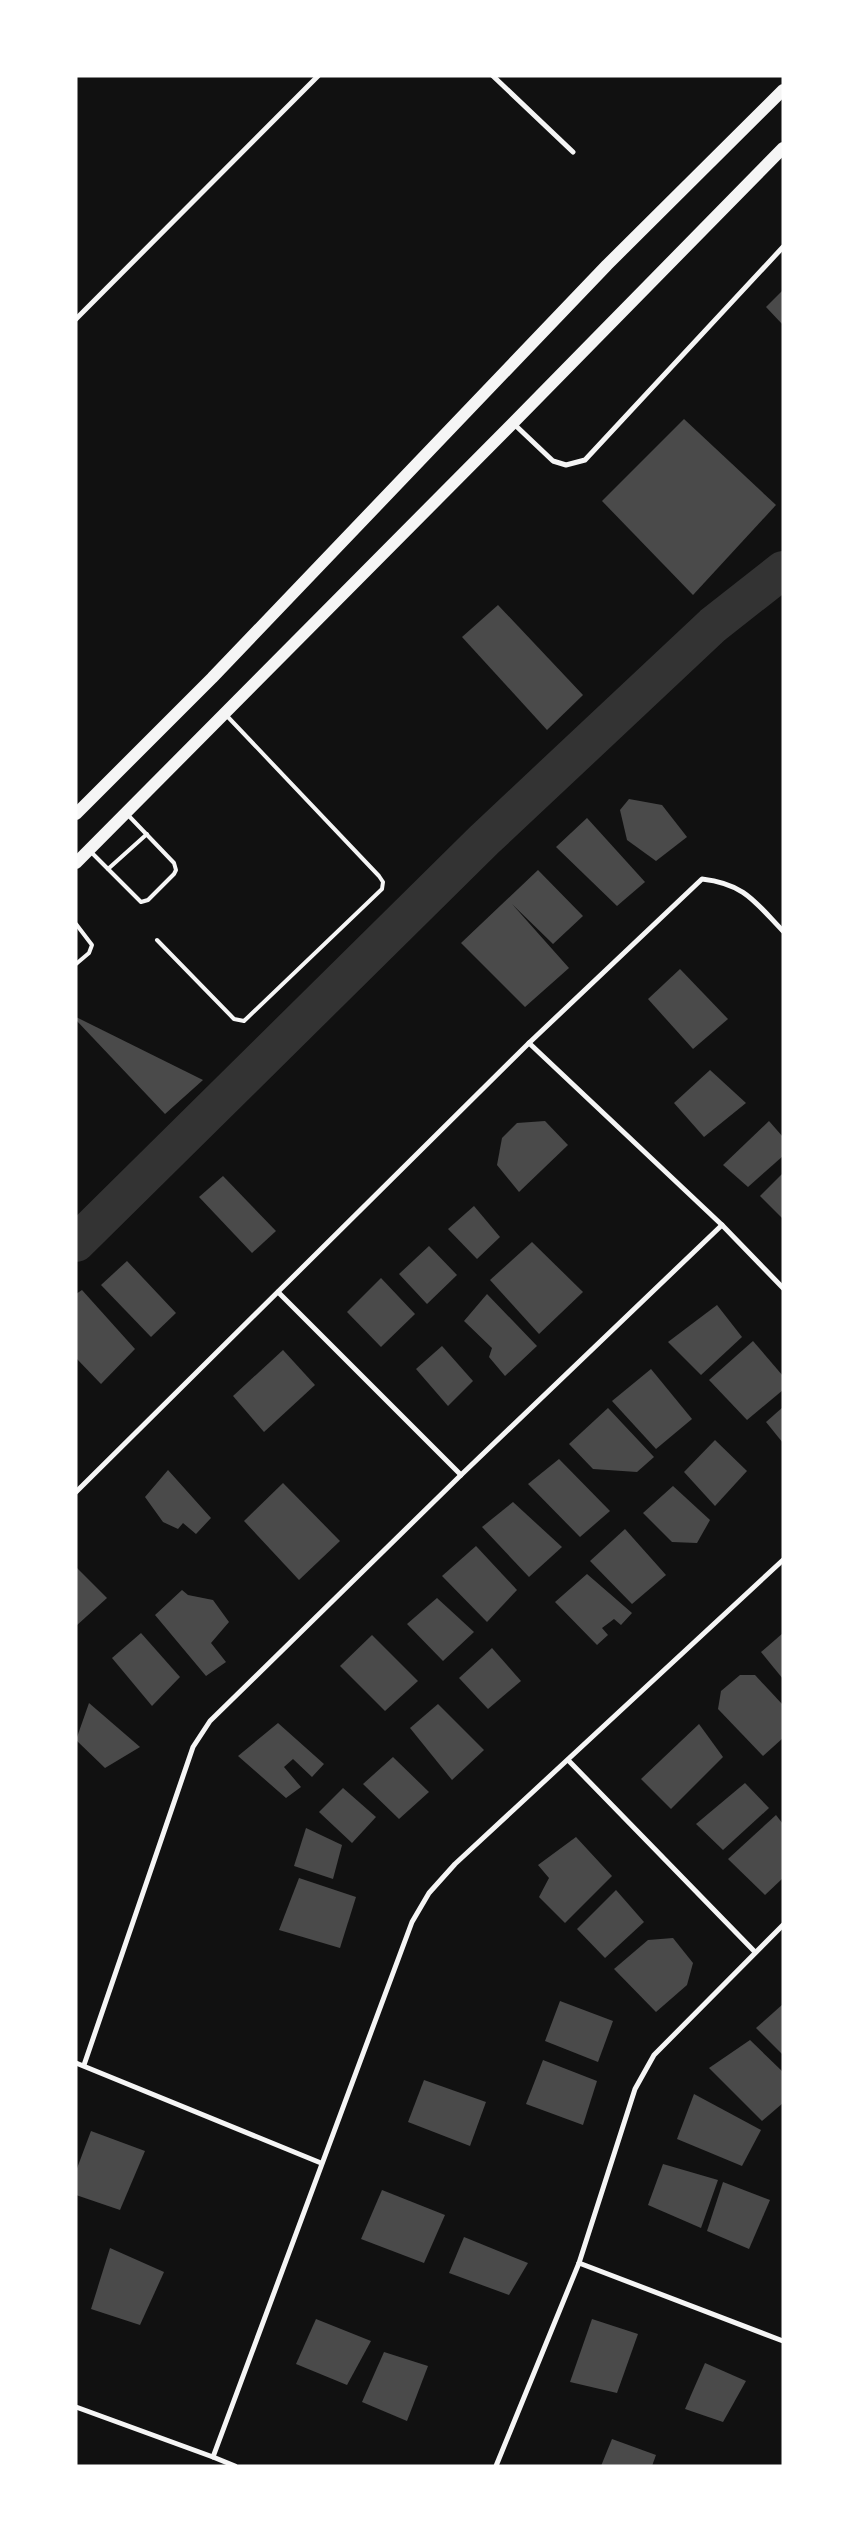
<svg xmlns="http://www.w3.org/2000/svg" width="859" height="2542" viewBox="0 0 859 2542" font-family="'Space Grotesk',sans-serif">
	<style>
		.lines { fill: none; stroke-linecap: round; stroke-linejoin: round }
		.river { stroke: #333; stroke-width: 38 }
		.building { fill: #4a4a4a }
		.service { stroke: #f5f5f5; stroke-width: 4 }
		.minor { stroke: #f5f5f5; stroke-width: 5 }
		.primary { stroke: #f5f5f5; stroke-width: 12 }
	</style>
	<rect width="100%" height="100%" fill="#111"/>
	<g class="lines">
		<path class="river" d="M76,1243L484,840L713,625L783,570"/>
	</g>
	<g class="building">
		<path d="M783,290V325L766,307Z"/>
		<path d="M684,419L776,505L693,595L602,501Z"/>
		<path d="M498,605L583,695L547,730L462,637Z"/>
		<path d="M629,799L662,805L687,837L656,861L627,840L620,810Z"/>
		<path d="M587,818L645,882L617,906L556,847Z"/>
		<path d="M538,870L583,916L553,944L512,904L569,968L525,1007L461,943Z"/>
		<path d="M680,969L728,1019L693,1049L648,999Z"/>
		<path d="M76,1017L203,1080L165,1114L76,1020Z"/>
		<path d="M710,1070L746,1103L704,1137L674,1103Z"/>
		<path d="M545,1121L568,1145L519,1192L497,1165L502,1138L517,1123Z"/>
		<path d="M769,1121L783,1137V1156L748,1187L723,1165Z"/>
		<path d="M783,1173V1219L760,1196Z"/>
		<path d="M223,1176L276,1231L252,1253L199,1197Z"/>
		<path d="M474,1206L500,1237L477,1259L448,1229Z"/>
		<path d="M532,1242L583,1292L539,1334L490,1280Z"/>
		<path d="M429,1246L457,1275L427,1304L399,1274Z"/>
		<path d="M127,1261L176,1313L151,1337L101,1285Z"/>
		<path d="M381,1278L415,1314L381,1347L347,1312Z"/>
		<path d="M82,1290L135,1349L101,1384L76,1358V1294Z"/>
		<path d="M487,1294L537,1346L505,1376L489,1357L492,1348L464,1321Z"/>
		<path d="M717,1305L742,1337L701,1375L668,1342Z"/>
		<path d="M753,1341L783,1376V1390L747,1420L709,1380Z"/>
		<path d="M442,1346L473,1381L448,1406L416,1369Z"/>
		<path d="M283,1350L315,1385L264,1432L233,1396Z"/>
		<path d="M651,1369L692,1419L656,1449L612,1401Z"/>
		<path d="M783,1407V1443L766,1422Z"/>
		<path d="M608,1408L654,1457L637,1472L593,1469L569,1444Z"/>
		<path d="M715,1440L747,1471L715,1506L684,1472Z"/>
		<path d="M559,1459L610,1511L580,1537L528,1484Z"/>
		<path d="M168,1470L211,1518L196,1534L183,1523L178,1529L163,1522L145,1497Z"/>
		<path d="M283,1483L340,1541L299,1580L244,1521Z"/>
		<path d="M673,1486L710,1520L697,1543L672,1542L643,1513Z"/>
		<path d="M513,1502L562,1547L529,1577L482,1527Z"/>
		<path d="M625,1529L666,1575L632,1604L590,1561Z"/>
		<path d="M476,1546L517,1590L487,1622L442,1576Z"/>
		<path d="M76,1567L107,1598L76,1626Z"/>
		<path d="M587,1574L632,1613L621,1625L614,1619L602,1628L608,1635L597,1645L555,1602Z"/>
		<path d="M182,1590L188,1595L213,1600L229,1622L211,1643L226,1662L206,1676L155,1615Z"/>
		<path d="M437,1598L474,1632L443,1661L407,1624Z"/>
		<path d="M141,1633L180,1677L152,1706L112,1658Z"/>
		<path d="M783,1633V1679L761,1652Z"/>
		<path d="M372,1635L418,1681L385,1711L340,1666Z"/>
		<path d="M492,1648L521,1681L488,1709L459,1678Z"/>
		<path d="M740,1675H755L783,1705V1738L763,1756L718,1709L721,1691Z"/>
		<path d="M89,1703L140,1747L105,1768L76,1740Z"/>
		<path d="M438,1704L484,1750L452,1780L410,1728Z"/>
		<path d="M278,1723L324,1764L312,1777L293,1759L284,1767L301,1787L286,1798L238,1756Z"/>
		<path d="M699,1724L723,1757L671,1809L641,1779Z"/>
		<path d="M393,1757L429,1792L399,1819L363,1784Z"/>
		<path d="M745,1783L769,1808L723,1850L696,1824Z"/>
		<path d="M343,1788L376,1817L352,1843L319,1812Z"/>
		<path d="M776,1815L783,1824V1878L765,1895L728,1859Z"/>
		<path d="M306,1828L342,1845L333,1879L294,1866Z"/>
		<path d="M576,1837L612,1876L565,1923L539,1897L549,1878L538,1865Z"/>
		<path d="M299,1878L356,1897L340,1948L279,1930Z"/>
		<path d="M616,1890L644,1922L605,1958L577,1929Z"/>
		<path d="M673,1938L693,1963L687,1985L656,2012L614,1969L648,1940Z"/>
		<path d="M560,2001L613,2021L598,2062L545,2041Z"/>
		<path d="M783,2004V2055L756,2028Z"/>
		<path d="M750,2040L783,2072V2103L762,2121L709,2068Z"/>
		<path d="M543,2060L597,2081L583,2125L526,2104Z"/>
		<path d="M424,2080L486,2102L470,2146L408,2122Z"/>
		<path d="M694,2094L761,2130L742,2166L677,2139Z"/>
		<path d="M91,2131L145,2151L120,2210L76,2195V2171Z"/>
		<path d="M663,2164L718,2180L701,2228L648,2205Z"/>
		<path d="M723,2182L770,2200L749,2249L707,2231Z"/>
		<path d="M382,2190L445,2215L424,2263L361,2239Z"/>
		<path d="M464,2237L528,2263L509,2295L449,2273Z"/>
		<path d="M110,2248L164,2272L140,2325L91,2309Z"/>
		<path d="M316,2319L371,2341L347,2385L296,2364Z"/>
		<path d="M592,2319L638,2334L617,2393L570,2382Z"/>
		<path d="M384,2352L428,2366L407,2421L362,2402Z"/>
		<path d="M705,2363L746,2381L723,2422L685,2409Z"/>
		<path d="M612,2439L656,2455L652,2466H601Z"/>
	</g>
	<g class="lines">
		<g class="service">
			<path d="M91,852L141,902L148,900L174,874L176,870L174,863L127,814"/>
			<path d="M108,869L147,834"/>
			<path d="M76,924L92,945L89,953L76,964"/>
			<path d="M157,940L234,1019L244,1021L382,889L383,882L379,876L227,716"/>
		</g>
		<g class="minor">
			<path d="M493,76L573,152"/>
			<path d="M76,319L318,76"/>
			<path d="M514,424L553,461L566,465L585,460L783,247"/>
			<path d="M529,1043L722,1225L783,1288"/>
			<path d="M278,1292L461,1475"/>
			<path d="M76,1492L529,1043L702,879C745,884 755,902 783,931"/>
			<path d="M568,1760L755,1952"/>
			<path d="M76,2063L321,2163"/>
			<path d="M84,2065L193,1747L210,1721L461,1475L722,1225"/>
			<path d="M579,2263L783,2341"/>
			<path d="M76,2407L213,2457L412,1922L429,1893L455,1864L783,1560"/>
			<path d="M213,2457L235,2466"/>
			<path d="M496,2466L579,2263L635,2089L654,2055L783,1925"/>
		</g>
		<g class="primary">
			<path d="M76,814L212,678L607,265L783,90"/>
			<path d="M76,863L513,423L783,148"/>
		</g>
	</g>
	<rect width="859" height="2542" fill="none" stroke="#ffffff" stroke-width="155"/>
</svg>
